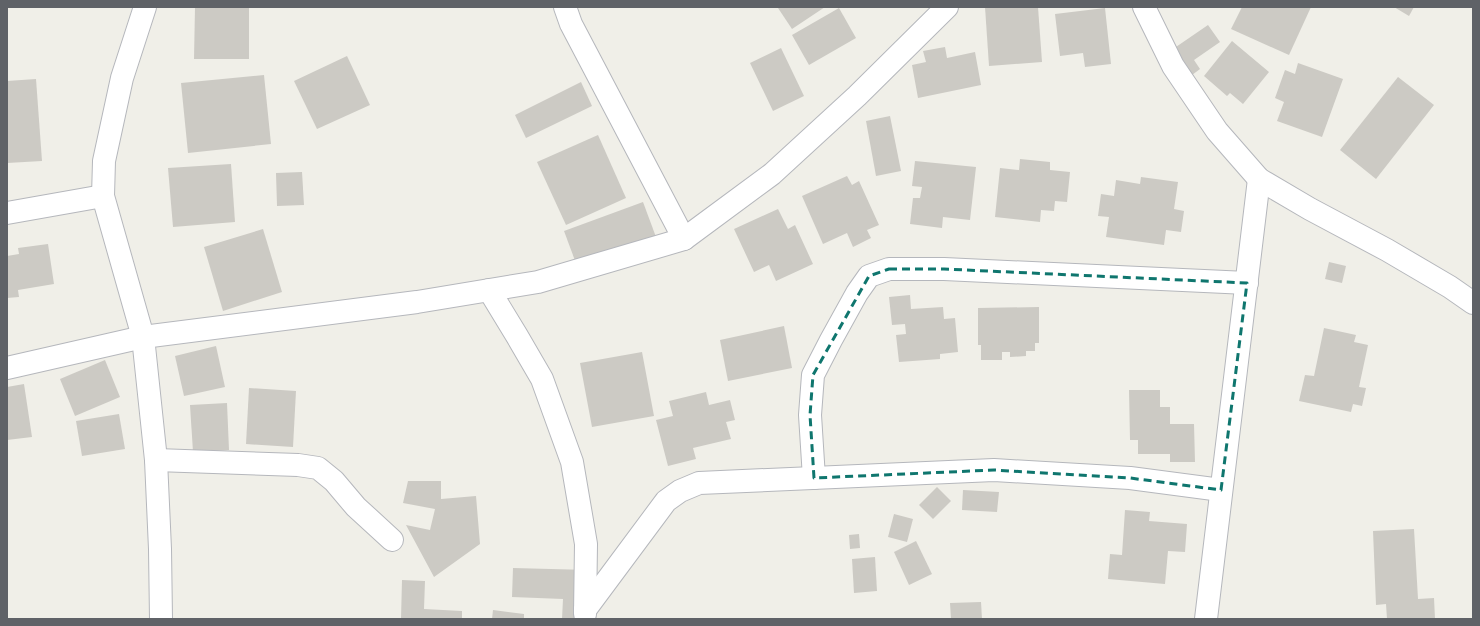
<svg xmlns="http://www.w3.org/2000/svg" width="1480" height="626" viewBox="0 0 1480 626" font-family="'Space Grotesk',sans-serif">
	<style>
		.building { fill: #cccac4 }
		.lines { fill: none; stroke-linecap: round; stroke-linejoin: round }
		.street-casing { stroke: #b5b7bc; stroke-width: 24 }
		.street { stroke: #fff; stroke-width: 22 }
		.marked { fill: none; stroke: #0f766e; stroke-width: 3; stroke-dasharray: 8 5; stroke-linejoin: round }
	</style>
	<rect width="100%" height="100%" fill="#f0efe8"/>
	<g class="building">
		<path d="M195,7H249V59H194Z"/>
		<path d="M779,7H825L792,29L778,8Z"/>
		<path d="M985,7H1038L1042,62L989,66Z"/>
		<path d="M1242,7H1311L1289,55L1231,29Z"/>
		<path d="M1394,7H1414L1409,16Z"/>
		<path d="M839,8L856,38L809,65L792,35Z"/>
		<path d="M1105,8L1111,64L1085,67L1083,53L1060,56L1055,14Z"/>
		<path d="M1208,25L1220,42L1194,60L1200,69L1192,75L1173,49Z"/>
		<path d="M1232,41L1269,72L1243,104L1230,93L1227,96L1204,76Z"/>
		<path d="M945,47L947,58L975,52L981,85L918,98L912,65L926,62L923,51Z"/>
		<path d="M781,48L804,96L773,111L750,63Z"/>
		<path d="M347,56L370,105L317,129L294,81Z"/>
		<path d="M1298,63L1343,79L1322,137L1277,121L1284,102L1275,98L1285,70L1295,74Z"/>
		<path d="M264,75L271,144L188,153L181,83Z"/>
		<path d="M1398,77L1434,105L1376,179L1340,150Z"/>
		<path d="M36,79L42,161L7,163V81Z"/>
		<path d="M581,82L592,106L526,138L515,115Z"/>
		<path d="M890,116L901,171L876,176L866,121Z"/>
		<path d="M598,135L626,198L566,225L537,162Z"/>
		<path d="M1020,159L1050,162V170L1070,172L1067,202L1055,201L1054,211L1041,210L1040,222L995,217L1000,168L1019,170Z"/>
		<path d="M915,161L976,167L970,220L943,217L942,228L910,224L913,198H920L922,187L912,186Z"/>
		<path d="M231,164L235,222L173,227L168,168Z"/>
		<path d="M302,172L304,205L277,206L276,173Z"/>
		<path d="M847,176L852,185L859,181L879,225L867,230L871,238L853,247L847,233L823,244L802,196Z"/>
		<path d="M1141,177L1178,182L1174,209L1184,211L1181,232L1166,230L1164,245L1106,237L1109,217L1098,216L1101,194L1114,196L1116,180L1140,184Z"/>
		<path d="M643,202L656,237L577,266L564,231Z"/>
		<path d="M778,209L788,229L795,225L813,264L776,281L769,265L754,272L734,229Z"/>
		<path d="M263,229L282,292L223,311L204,247Z"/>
		<path d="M48,244L54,284L18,290L19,297L7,298V256L19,254L18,248Z"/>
		<path d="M1329,262L1346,266L1342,283L1325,279Z"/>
		<path d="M910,295L911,309L943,307L944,319L955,318L958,352L940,354V359L899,362L896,335L906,334L905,324L892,325L889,297Z"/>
		<path d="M1039,307V343H1035V351H1026V356L1010,357V352H1002V360H981V345H978V308Z"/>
		<path d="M784,326L792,368L728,381L720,340Z"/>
		<path d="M1324,328L1356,335L1354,342L1368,345L1359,387L1366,388L1362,406L1353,404L1351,412L1299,401L1305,375L1314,376Z"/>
		<path d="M216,346L225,387L184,396L175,356Z"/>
		<path d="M642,352L654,416L592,427L580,363Z"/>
		<path d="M105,360L120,397L75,416L60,379Z"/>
		<path d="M24,384L32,437L7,440V387Z"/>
		<path d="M249,388L296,391L293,447L246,444Z"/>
		<path d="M1129,390H1160V407H1170V424H1194L1195,462H1170V454H1138V440H1130Z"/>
		<path d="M706,392L709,405L730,400L735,420L726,422L731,439L693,448L696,459L668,466L656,420L673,416L669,401Z"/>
		<path d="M227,403L229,450L193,452L190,405Z"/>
		<path d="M119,414L125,449L82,456L76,421Z"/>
		<path d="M408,481H441V499L476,496L480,544L434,577L406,525L430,530L435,509L403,503Z"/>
		<path d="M937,487L951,501L933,519L919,505Z"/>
		<path d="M963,490L999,492L997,512L962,510Z"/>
		<path d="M1125,510L1150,512L1149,521L1187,524L1185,552L1168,551L1165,584L1108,579L1110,554L1122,555Z"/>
		<path d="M894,514L913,519L907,542L888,537Z"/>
		<path d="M1414,529L1418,599L1434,598L1435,619H1387L1386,604L1376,605L1373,531Z"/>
		<path d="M859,534L860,548L850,549L849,535Z"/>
		<path d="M916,541L932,574L909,585L894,552Z"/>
		<path d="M875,557L877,591L854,593L852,559Z"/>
		<path d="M513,568L589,570L588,619H562L563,599L512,597Z"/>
		<path d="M402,580L425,581L424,609L462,611V619H401Z"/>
		<path d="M981,602L982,619H951L950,603Z"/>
		<path d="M493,610L524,614V619H492Z"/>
	</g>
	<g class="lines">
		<g class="street-casing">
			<g id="street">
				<path d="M145,7L122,78L104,161L103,196L143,337L156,460L160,549L161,619"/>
				<path d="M565,7L571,24L684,239"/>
				<path d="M1144,7L1173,66L1217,131L1259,179L1310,209L1387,250L1450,287L1473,303"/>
				<path d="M7,213L103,196"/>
				<path d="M489,290L517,336L542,379L572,462L586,544L585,614"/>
				<path d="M7,368L143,337L417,302L538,282L684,239L772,174L857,96L947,7"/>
				<path d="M156,460L298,465L318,468L334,481L356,507L392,540"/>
				<path d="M814,478L810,415L813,375L831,340L857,293L869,276L889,269H944L1247,283"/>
				<path d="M585,610L666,501L680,491L699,483L994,470L1130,478L1221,490"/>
				<path d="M1206,619L1259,179"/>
			</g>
		</g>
		<use href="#street" class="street"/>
	</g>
	<path class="marked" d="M889,269H944L1247,283L1221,490L1130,478L994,470L814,478L810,415L813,375L869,276Z"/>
	<rect width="1480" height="626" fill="none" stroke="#5f6267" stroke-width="16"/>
</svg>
